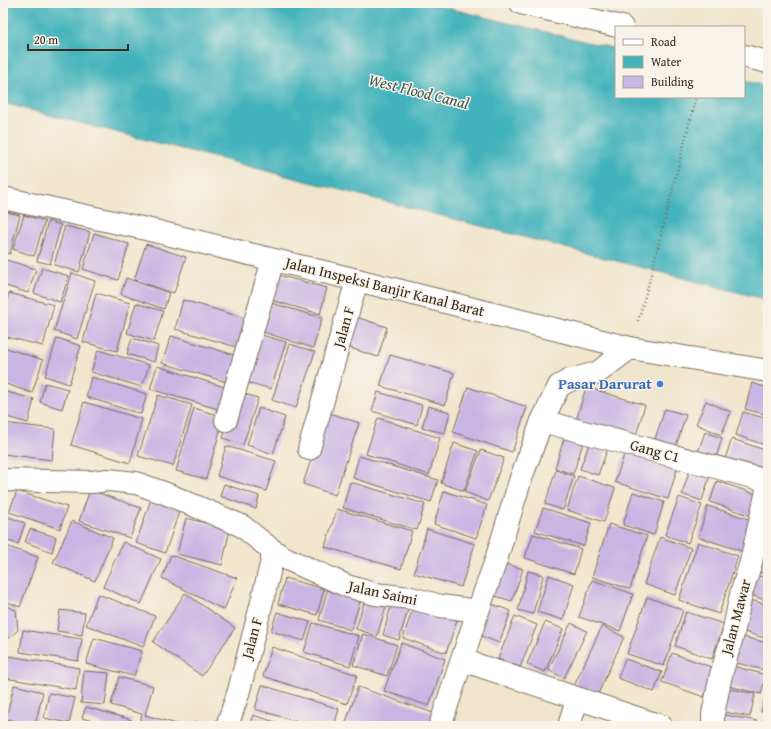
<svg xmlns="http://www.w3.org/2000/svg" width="771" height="729" viewBox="0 0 771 729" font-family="'Gentium Book Plus',serif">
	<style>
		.water { fill: #43b3bc; stroke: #3f6e6d }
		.building { fill: #c7b5e3 }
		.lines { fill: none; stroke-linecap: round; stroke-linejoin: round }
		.minor-casing { stroke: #7b6c5b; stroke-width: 24 }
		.path { stroke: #7b6c5b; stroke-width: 2.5; stroke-dasharray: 1 3; stroke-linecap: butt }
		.minor { stroke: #fff; stroke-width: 22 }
		.shop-dot { fill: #3f7fe0; stroke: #f7f3e8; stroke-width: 1.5 }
		.labels { text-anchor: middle; stroke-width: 3; stroke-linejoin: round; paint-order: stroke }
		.street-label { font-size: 15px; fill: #3b2a1e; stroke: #f7f3e8 }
		.shop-label { font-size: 15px; font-weight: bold; fill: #366cbe; stroke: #f7f3e8; text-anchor: end }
		.water-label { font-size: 16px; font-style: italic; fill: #3e5a55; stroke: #f7f3e8 }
	</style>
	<rect width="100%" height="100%" fill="#f7f3e8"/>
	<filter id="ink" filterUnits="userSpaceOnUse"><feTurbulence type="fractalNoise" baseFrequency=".025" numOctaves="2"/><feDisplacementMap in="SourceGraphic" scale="8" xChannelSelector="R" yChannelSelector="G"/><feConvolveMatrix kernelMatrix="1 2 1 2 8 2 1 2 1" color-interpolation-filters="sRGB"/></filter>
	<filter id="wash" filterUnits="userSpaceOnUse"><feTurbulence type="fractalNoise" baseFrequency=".012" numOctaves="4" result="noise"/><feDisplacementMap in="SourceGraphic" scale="16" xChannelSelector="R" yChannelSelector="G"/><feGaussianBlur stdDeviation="0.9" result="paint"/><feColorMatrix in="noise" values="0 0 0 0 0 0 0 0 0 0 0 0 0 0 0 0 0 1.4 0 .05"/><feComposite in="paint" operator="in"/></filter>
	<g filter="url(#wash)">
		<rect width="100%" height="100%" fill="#f1e6cd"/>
		<path class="water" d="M3,3H427L616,49V97H744V81L768,86V300L3,103Z"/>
		<g id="blocks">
			<g class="building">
				<path d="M3,211L20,215L10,254L3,252Z"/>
				<path d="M24,215L45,221L34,256L13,249Z"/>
				<path d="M48,221L61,225L50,264L37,261Z"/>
				<path d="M65,226L90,232L79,272L54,265Z"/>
				<path d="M94,233L129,244L118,280L83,269Z"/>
				<path d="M146,244L186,257L174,293L134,280Z"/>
				<path d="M3,259L36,269L28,293L3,285Z"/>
				<path d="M42,268L69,276L60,302L34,293Z"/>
				<path d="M72,273L95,281L77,339L54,331Z"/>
				<path d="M274,274L327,288L320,314L267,299Z"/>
				<path d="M126,278L169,293L164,309L121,294Z"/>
				<path d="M9,293L54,305L43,346L3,336V313Z"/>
				<path d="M96,293L130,303L117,351L83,342Z"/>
				<path d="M183,300L248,319L240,348L175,329Z"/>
				<path d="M268,302L322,318L313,348L260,331Z"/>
				<path d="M136,303L163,311L154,341L127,333Z"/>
				<path d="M353,316L387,327L378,357L344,346Z"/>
				<path d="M258,334L286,342L271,389L243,381Z"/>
				<path d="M171,336L238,356L230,383L162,363Z"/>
				<path d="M57,338L81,346L69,384L45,376Z"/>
				<path d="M132,338L158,346L154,362L127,354Z"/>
				<path d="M290,344L315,352L296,408L272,400Z"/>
				<path d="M3,347L43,360L32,393L3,383Z"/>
				<path d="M98,350L149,365L142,387L91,372Z"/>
				<path d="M390,355L454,373L445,405L380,386Z"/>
				<path d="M157,366L231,389L225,411L150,389Z"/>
				<path d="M91,377L147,394L141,414L86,397Z"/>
				<path d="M45,383L68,389L62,409L40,402Z"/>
				<path d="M752,383L768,388V415L745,409Z"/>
				<path d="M468,387L527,407L512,452L453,432Z"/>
				<path d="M586,387L645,405L635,439L576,421Z"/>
				<path d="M3,391L34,399L28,423L3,416Z"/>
				<path d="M238,392L258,398L243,445L223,438Z"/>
				<path d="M378,392L422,405L417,425L372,411Z"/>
				<path d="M158,395L192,405L173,466L138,456Z"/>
				<path d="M706,401L731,412L721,435L696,424Z"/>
				<path d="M84,402L142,419L130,463L71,445Z"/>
				<path d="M428,406L450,412L445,433L422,428Z"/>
				<path d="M194,408L224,417L206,479L176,471Z"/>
				<path d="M259,408L285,417L273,454L247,445Z"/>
				<path d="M665,409L686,415L675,449L654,442Z"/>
				<path d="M327,412L359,423L335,495L303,484Z"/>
				<path d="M743,412L768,419V446L736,435Z"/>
				<path d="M378,418L440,438L429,475L366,454Z"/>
				<path d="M3,423L55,429L52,460L3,454Z"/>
				<path d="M566,432L585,437L573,474L555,468Z"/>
				<path d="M705,432L722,438L715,461L697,455Z"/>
				<path d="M591,439L609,445L598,475L580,469Z"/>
				<path d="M732,439L768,451V461L764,474L724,461Z"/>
				<path d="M454,443L478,451L464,491L441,483Z"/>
				<path d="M226,446L276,461L266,491L217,476Z"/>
				<path d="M626,449L678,466L668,499L615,482Z"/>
				<path d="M481,450L504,458L488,501L465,492Z"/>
				<path d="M359,456L438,480L431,502L353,478Z"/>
				<path d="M690,469L710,475L702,501L682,494Z"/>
				<path d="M556,470L574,476L563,510L545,504Z"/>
				<path d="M578,476L615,488L604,522L567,510Z"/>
				<path d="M717,481L761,496L754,517L710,502Z"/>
				<path d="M350,482L425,504L417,530L343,508Z"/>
				<path d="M224,484L259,496L256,509L220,496Z"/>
				<path d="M3,487L7,488L4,503H3Z"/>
				<path d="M90,490L141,508L130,538L79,521Z"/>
				<path d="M17,491L67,507L60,529L9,512Z"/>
				<path d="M444,491L487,505L476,538L434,524Z"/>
				<path d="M633,492L664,502L654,535L623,525Z"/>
				<path d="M679,497L702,505L688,543L665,535Z"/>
				<path d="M151,499L180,509L165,553L136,543Z"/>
				<path d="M708,506L752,520L742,551L698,537Z"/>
				<path d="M543,508L591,523L584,546L535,531Z"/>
				<path d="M337,509L412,531L401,569L325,547Z"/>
				<path d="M3,515L25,523L18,544L3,539Z"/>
				<path d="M186,518L230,529L222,565L177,554Z"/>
				<path d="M72,521L113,538L95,581L53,563Z"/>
				<path d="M609,524L647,536L630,589L592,577Z"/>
				<path d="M30,529L56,537L52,552L25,542Z"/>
				<path d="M427,529L475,544L461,587L414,573Z"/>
				<path d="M533,534L581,549L574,574L525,558Z"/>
				<path d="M660,537L691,548L675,595L644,584Z"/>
				<path d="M123,542L161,559L141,604L103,587Z"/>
				<path d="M698,542L738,556L719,614L679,600Z"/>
				<path d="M3,545L38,557L20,607L3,600Z"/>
				<path d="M760,549L768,551V575L753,570Z"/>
				<path d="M171,555L237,578L224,610L162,578Z"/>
				<path d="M502,563L523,569L512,601L492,595Z"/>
				<path d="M528,571L543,575L533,614L518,610Z"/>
				<path d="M549,575L574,584L563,620L537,612Z"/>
				<path d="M755,575L768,579V601L748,594Z"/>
				<path d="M285,578L324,589L317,615L278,604Z"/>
				<path d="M592,580L633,594L620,631L579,617Z"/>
				<path d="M328,588L361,598L351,630L319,620Z"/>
				<path d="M185,593L235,628L202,676L153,642Z"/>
				<path d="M98,594L155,616L143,647L86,625Z"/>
				<path d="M366,596L387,603L377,636L356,629Z"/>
				<path d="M647,597L683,610L664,666L627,654Z"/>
				<path d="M393,599L410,603L399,640L383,635Z"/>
				<path d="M747,599L768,605V639L738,630Z"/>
				<path d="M415,602L458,617L446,653L403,638Z"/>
				<path d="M486,602L511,611L499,643L474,633Z"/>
				<path d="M3,605L16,610L18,630L9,638H3Z"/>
				<path d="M60,610L85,613L82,635L57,631Z"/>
				<path d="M277,612L310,622L304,641L271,631Z"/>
				<path d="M686,612L724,624L712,659L675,646Z"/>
				<path d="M515,616L537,625L520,667L498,659Z"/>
				<path d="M545,622L563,629L545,672L527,664Z"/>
				<path d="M313,623L359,636L350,666L304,652Z"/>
				<path d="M571,623L587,631L564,678L548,670Z"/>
				<path d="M602,626L624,637L597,696L574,686Z"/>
				<path d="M23,630L82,639L78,661L20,652Z"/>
				<path d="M363,634L397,645L387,676L353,665Z"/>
				<path d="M739,636L768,643V671L733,662Z"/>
				<path d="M94,638L142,651L134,676L86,664Z"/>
				<path d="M401,643L445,659L429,706L384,691Z"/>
				<path d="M272,647L357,675L347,704L263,676Z"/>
				<path d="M672,653L714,668L704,697L662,682Z"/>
				<path d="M9,656L79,668L76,690L5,678Z"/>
				<path d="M625,659L662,672L654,692L618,678Z"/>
				<path d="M729,665L766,675L761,694L724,685Z"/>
				<path d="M84,671L109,673L105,705L81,703Z"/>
				<path d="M119,677L153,686L145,715L184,726H139L142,714L111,705Z"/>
				<path d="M14,685L43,692L35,725L6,719Z"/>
				<path d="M262,685L339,709L334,726H312L255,709Z"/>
				<path d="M358,687L439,715L435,726H348L345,725Z"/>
				<path d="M768,687V714L761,712Z"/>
				<path d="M725,688L755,694L750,717L720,711Z"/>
				<path d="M49,693L75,698L69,723L44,718Z"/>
				<path d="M86,707L132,720L130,726H110L82,718Z"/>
				<path d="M721,714L757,721L756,726H718Z"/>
				<path d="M253,715L288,726H249Z"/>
				<path d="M764,719L768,720V726H762Z"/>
				<path d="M3,721L20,726H3Z"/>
				<path d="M194,722L208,725V726H193Z"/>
			</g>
		</g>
	</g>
	<g filter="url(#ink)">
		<use href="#blocks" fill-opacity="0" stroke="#7b6c5b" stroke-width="1"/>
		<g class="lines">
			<g class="minor-casing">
				<g id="minor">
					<path d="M521,3L622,27"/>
					<path d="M744,56L768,62"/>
					<path d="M3,198L146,229L357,280L630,348L768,371"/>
					<path d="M226,420L273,260"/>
					<path d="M542,421L768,481"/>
					<path d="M309,449L357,280"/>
					<path d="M3,480L92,482L108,480L136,483L167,494L242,526L272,550L285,558L347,586L375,594L411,598L441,606L478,611"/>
					<path d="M462,660L661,726"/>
					<path d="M227,726L238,694L261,606L272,560V550"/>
					<path d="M440,726L478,611L496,560L520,481L542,421L559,386L570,380L597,373L630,348"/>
					<path d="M569,726L577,699"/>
					<path d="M713,726V714L721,675L733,634L741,594L751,562L768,486"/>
				</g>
			</g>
			<path class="path" d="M638,321L648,286L696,97"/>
			<use href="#minor" class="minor"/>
		</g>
	</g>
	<circle class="shop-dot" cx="660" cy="384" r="4"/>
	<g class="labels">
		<g class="street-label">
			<text transform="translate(385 287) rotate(14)" y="5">Jalan Inspeksi Banjir Kanal Barat</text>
			<text transform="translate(344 327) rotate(-74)" y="5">Jalan F</text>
			<text transform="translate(655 451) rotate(15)" y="5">Gang C1</text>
			<text transform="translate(383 593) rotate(12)" y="5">Jalan Saimi</text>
			<text transform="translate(736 617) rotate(-75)" y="5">Jalan Mawar</text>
			<text transform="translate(252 638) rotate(-75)" y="5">Jalan F</text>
		</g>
		<g class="shop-label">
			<text x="652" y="389">Pasar Darurat</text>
		</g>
		<g class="water-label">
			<text transform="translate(419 91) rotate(14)" y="6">West Flood Canal</text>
		</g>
	</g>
	<rect width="771" height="729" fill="none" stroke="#f7f3e8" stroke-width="16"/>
	<rect x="615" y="26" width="130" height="72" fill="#f7f3e8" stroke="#aca397"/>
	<rect x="623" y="39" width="20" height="6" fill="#ffffff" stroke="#aca397"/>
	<text x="651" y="46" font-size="12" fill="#3b2a1e">Road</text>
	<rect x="623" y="56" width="20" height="12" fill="#43b3bc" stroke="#aca397"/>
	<text x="651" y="66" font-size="12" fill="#3b2a1e">Water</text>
	<rect x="623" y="76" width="20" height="12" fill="#c7b5e3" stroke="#aca397"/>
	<text x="651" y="86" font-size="12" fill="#3b2a1e">Building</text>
	<path d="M28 44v6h100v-6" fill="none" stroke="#3b2a1e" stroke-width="2"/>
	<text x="34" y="44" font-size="12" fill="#3b2a1e" stroke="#f7f3e8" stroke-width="3" paint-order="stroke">20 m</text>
</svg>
